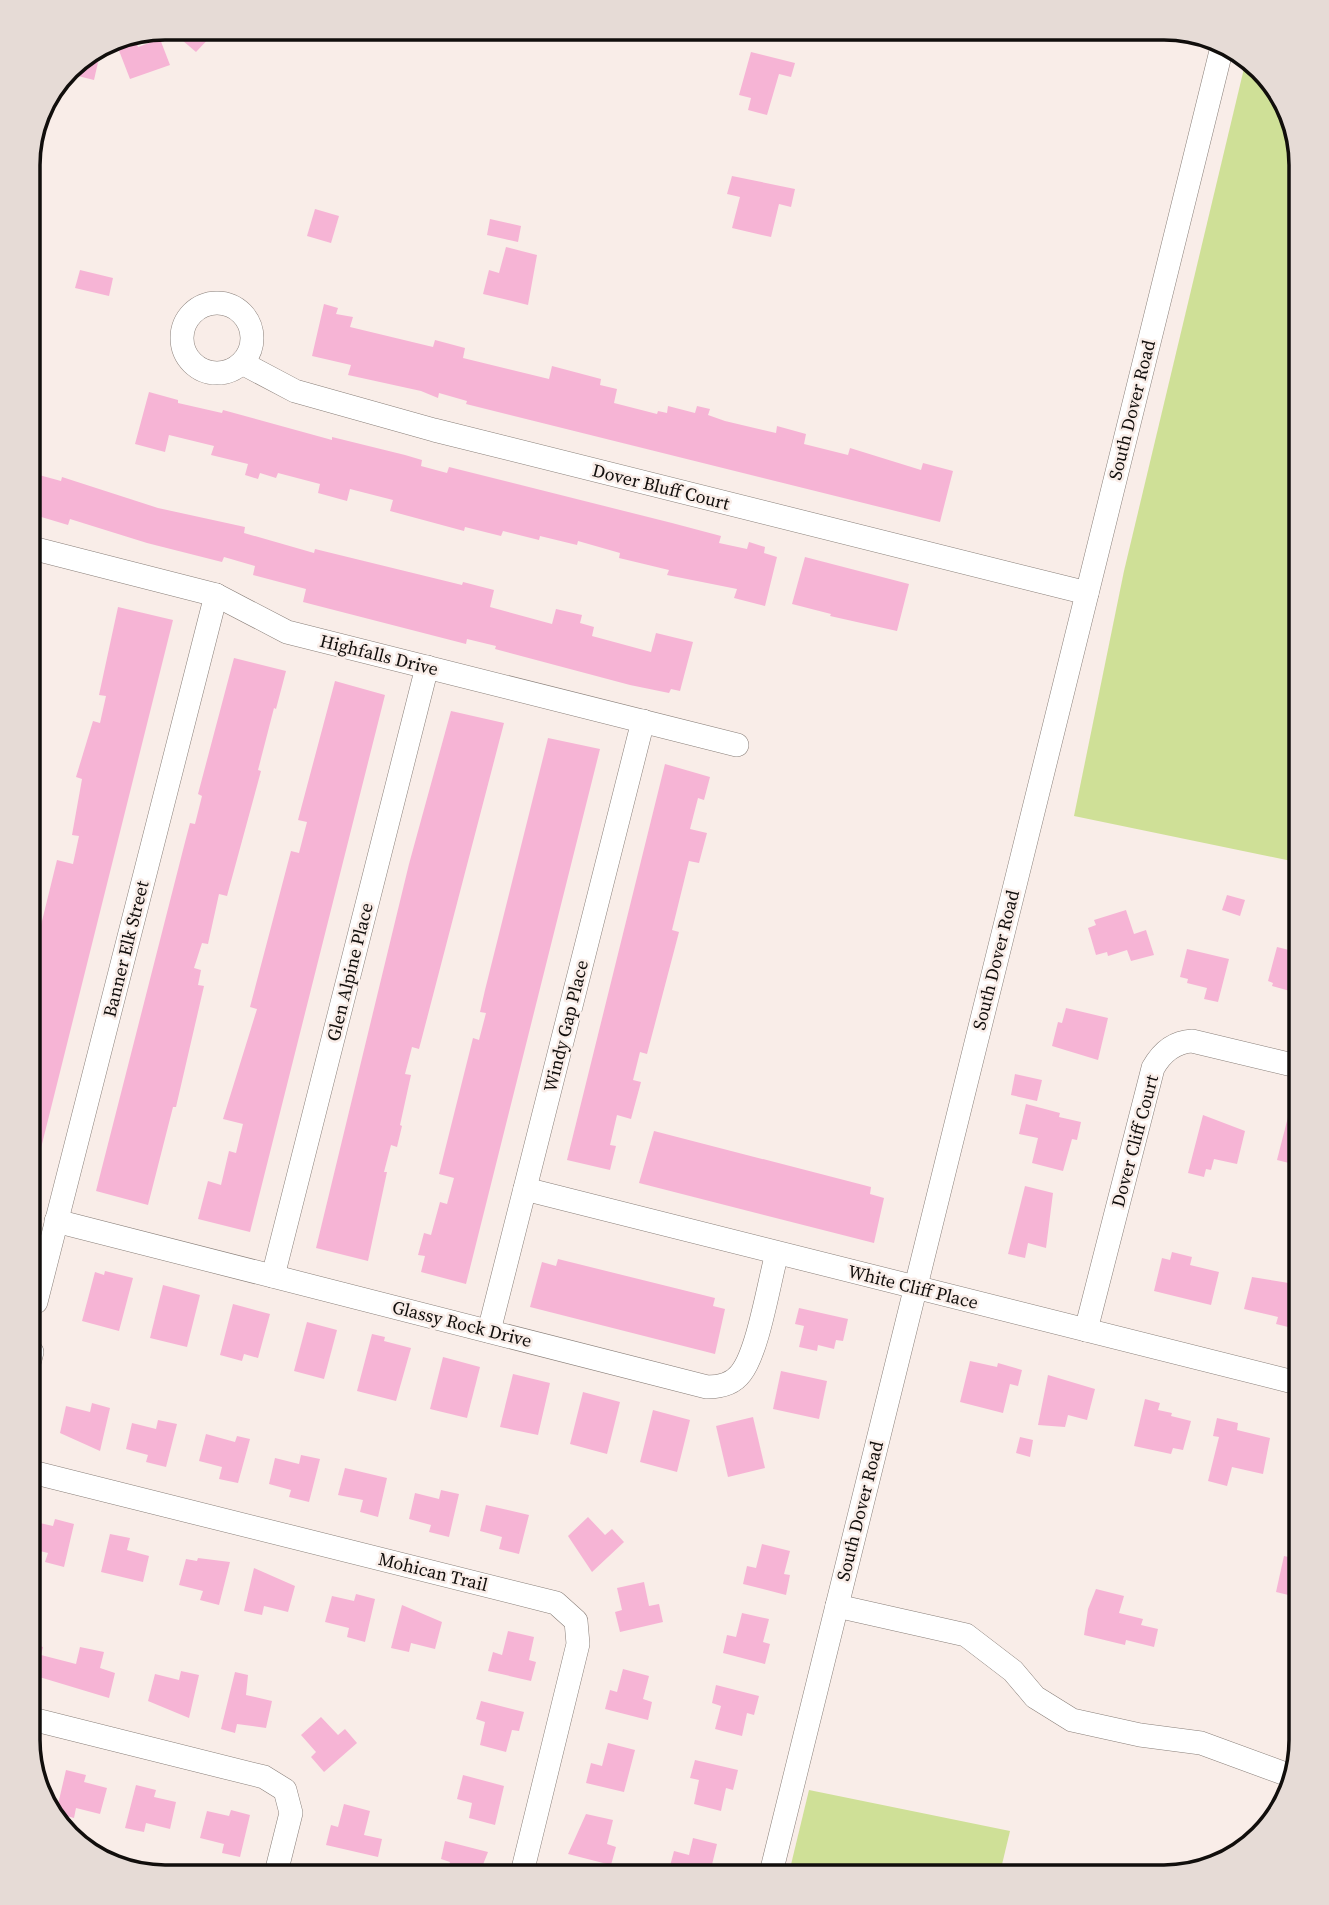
<svg xmlns="http://www.w3.org/2000/svg" width="1329" height="1905" viewBox="0 0 1329 1905" font-family="'Source Serif 4',serif">
	<style>
		.green { fill: #cfe097 }
		.building { fill: #f6b4d5 }
		.lines { fill: none; stroke-linecap: round; stroke-linejoin: round }
		.minor-casing { stroke: #897f79; stroke-width: 24 }
		.minor { stroke: #fff; stroke-width: 23 }
		.labels { text-anchor: middle; stroke-width: 5; stroke-linejoin: round; paint-order: stroke }
		.street-label { font-size: 18px; fill: #110e0c; stroke: #f9ede8 }
		.rim { fill: none; stroke: #110e0c; stroke-width: 3.5 }
	</style>
	<rect width="100%" height="100%" fill="#f9ede8"/>
	<g class="green">
		<path d="M1246,60L1282,96L1301,165V863L1074,816L1124,571Z"/>
		<path d="M809,1790L1010,1831L999,1877H788Z"/>
	</g>
	<g class="building">
		<path d="M168,28H205L212,35L196,52Z"/>
		<path d="M160,39L170,65L130,79L118,48L136,41L138,47Z"/>
		<path d="M751,52L795,63L791,77L779,74L767,115L748,110L751,98L739,95Z"/>
		<path d="M87,55L99,58L94,80L66,73L74,62Z"/>
		<path d="M732,176L795,189L791,207L779,204L771,237L732,228L740,197L727,194Z"/>
		<path d="M315,209L339,216L331,243L307,236Z"/>
		<path d="M490,219L521,226L518,242L487,235Z"/>
		<path d="M506,247L537,255L528,305L483,294L489,270L499,273Z"/>
		<path d="M80,270L113,278L109,296L75,288Z"/>
		<path d="M324,304L338,308L336,314L353,317L350,327L433,347L435,340L465,348L463,358L549,379L552,366L601,379L600,385L617,389L614,403L657,414L658,411L667,413L668,406L695,413L697,406L710,409L708,415L725,421L776,433L777,426L806,434L804,444L848,455L850,448L921,470L923,463L953,471L940,522L466,404L467,401L439,393L438,398L421,391L348,375L351,365L312,356Z"/>
		<path d="M149,392L178,400V403L222,413L223,410L332,440V437L405,455L422,460L421,466L447,473L449,467L672,523L721,536L719,543L747,549L749,542L765,547L764,553L777,557L765,606L734,598L737,589L667,575L669,570L619,558L620,553L578,541L577,545L540,536L539,540L503,531L501,536L465,527L464,531L390,511L393,500L350,489L347,501L318,493L320,484L278,473L276,478L260,473L258,479L245,475L248,464L211,455L214,446L169,435L165,452L135,444Z"/>
		<path d="M28,472L61,481L62,477L158,508L245,527L244,533L314,553L315,549L462,585L463,582L494,590L490,607L552,624L556,609L582,615L580,623L594,627L592,636L651,652L656,633L693,642L680,691L671,689L669,693L630,685L495,649L496,646L467,639L466,644L303,602L306,589L253,575L255,566L224,557L222,562L147,543L70,519L68,525L28,513Z"/>
		<path d="M805,557L909,584L897,631L830,616L831,614L792,604Z"/>
		<path d="M118,607L173,620L39,1156L28,1153V978L57,860L73,864L79,836L72,835L82,779L76,777L93,721L100,723L106,696L99,695Z"/>
		<path d="M234,658L286,671L276,709L274,708L258,770L261,771L227,896L219,894L208,944L202,943L194,968L201,970L198,985L204,986L176,1107H173L148,1205L96,1191L184,846L190,823L195,824L202,796L198,794Z"/>
		<path d="M335,681L385,695L250,1232L198,1219L208,1181L221,1185L229,1151L236,1153L243,1124L223,1119L257,1009L250,1007L291,851L299,853L307,822L298,820Z"/>
		<path d="M451,711L504,723L419,1049L412,1047L405,1074L411,1075L400,1125L402,1126L397,1147L391,1145L384,1172H387L368,1261L316,1248L409,864Z"/>
		<path d="M548,738L600,749L466,1284L421,1272L425,1256L418,1255L424,1233L431,1235L440,1202L447,1204L454,1178L439,1174L473,1038L479,1040L486,1013L480,1012L485,990Z"/>
		<path d="M665,764L710,777L704,800L698,798L690,829L707,833L699,863L689,861L672,930L679,932L647,1054L640,1052L633,1080L641,1082L631,1119L617,1115L610,1145L616,1146L610,1170L567,1160Z"/>
		<path d="M1227,895L1245,900L1240,916L1222,910Z"/>
		<path d="M1126,910L1134,934L1146,930L1154,955L1131,961L1127,950L1108,956L1107,952L1096,955L1088,928L1096,925L1094,920Z"/>
		<path d="M1277,947L1301,953V990L1291,987L1290,991L1272,986L1273,983L1268,981Z"/>
		<path d="M1187,949L1229,959L1218,1002L1204,999L1207,988L1187,983L1188,979L1180,977Z"/>
		<path d="M1066,1008L1108,1018L1098,1060L1052,1046L1058,1022L1062,1023Z"/>
		<path d="M1015,1074L1042,1080L1037,1101L1011,1095Z"/>
		<path d="M1026,1104L1060,1113L1059,1117L1081,1122L1077,1140L1072,1139L1063,1171L1032,1163L1038,1138L1019,1134Z"/>
		<path d="M1203,1115L1245,1131L1237,1164L1214,1159L1211,1170L1206,1169L1204,1177L1188,1173Z"/>
		<path d="M1288,1117L1301,1120V1166L1277,1160Z"/>
		<path d="M654,1131L871,1187L870,1194L884,1198L874,1243L639,1183Z"/>
		<path d="M1025,1186L1053,1193L1046,1248L1028,1243L1025,1258L1008,1254Z"/>
		<path d="M1172,1252L1192,1257L1190,1265L1219,1272L1211,1305L1154,1291L1162,1258L1170,1260Z"/>
		<path d="M558,1259L715,1298L713,1306L725,1309L715,1354L530,1307L542,1262L556,1266Z"/>
		<path d="M105,1271L133,1278L119,1331L82,1321L95,1272L104,1275Z"/>
		<path d="M1252,1277L1301,1285L1292,1328L1276,1324L1278,1317L1244,1309Z"/>
		<path d="M163,1285L200,1295L187,1347L150,1338Z"/>
		<path d="M233,1304L270,1314L258,1358L244,1354L242,1361L220,1355Z"/>
		<path d="M799,1308L848,1319L843,1341L836,1340L834,1349L818,1345L817,1351L799,1347L804,1326L795,1324Z"/>
		<path d="M307,1322L337,1330L324,1379L294,1371Z"/>
		<path d="M372,1334L385,1337L384,1341L411,1348L396,1401L357,1391Z"/>
		<path d="M443,1357L480,1367L467,1418L430,1409Z"/>
		<path d="M970,1361L997,1367L998,1363L1022,1370L1018,1386L1010,1384L1003,1413L960,1402Z"/>
		<path d="M781,1371L827,1381L819,1419L773,1409Z"/>
		<path d="M513,1374L550,1383L538,1435L500,1427Z"/>
		<path d="M1048,1375L1095,1389L1087,1420L1068,1415L1065,1427L1038,1425Z"/>
		<path d="M583,1392L620,1402L607,1454L570,1444Z"/>
		<path d="M1145,1399L1160,1403L1158,1410L1172,1413L1171,1416L1191,1421L1183,1450L1173,1448L1171,1454L1134,1446Z"/>
		<path d="M92,1403L110,1408L100,1451L60,1433L66,1406L90,1412Z"/>
		<path d="M653,1410L690,1420L677,1472L640,1462Z"/>
		<path d="M753,1417L765,1468L728,1477L716,1426Z"/>
		<path d="M1217,1418L1238,1423L1237,1430L1270,1438L1263,1474L1232,1467L1227,1486L1208,1481L1219,1437L1213,1436Z"/>
		<path d="M158,1420L177,1424L166,1467L146,1462L148,1455L126,1449L132,1423L156,1429Z"/>
		<path d="M206,1434L235,1442L237,1436L250,1439L238,1483L219,1479L222,1467L199,1461Z"/>
		<path d="M1020,1437L1033,1440L1030,1457L1016,1453Z"/>
		<path d="M301,1455L320,1459L309,1502L289,1497L291,1490L269,1484L275,1458L299,1464Z"/>
		<path d="M345,1468L387,1478L378,1517L360,1512L363,1500L338,1495Z"/>
		<path d="M441,1490L459,1494L449,1537L429,1532L431,1525L409,1519L415,1493L439,1499Z"/>
		<path d="M486,1505L529,1515L519,1554L499,1549L502,1537L480,1531Z"/>
		<path d="M588,1517L605,1535L612,1529L624,1542L592,1572L568,1536Z"/>
		<path d="M55,1519L74,1524L64,1567L45,1562L48,1553L28,1548L31,1521L53,1526Z"/>
		<path d="M110,1534L130,1538L127,1550L149,1556L143,1582L101,1572Z"/>
		<path d="M762,1544L790,1551L784,1574L790,1575L786,1595L743,1584L747,1566L756,1568Z"/>
		<path d="M1284,1556L1301,1560V1598L1276,1592Z"/>
		<path d="M198,1558L230,1562L219,1605L200,1600L203,1591L179,1585L186,1559L197,1561Z"/>
		<path d="M254,1568L295,1586L288,1612L264,1606L262,1615L244,1611Z"/>
		<path d="M644,1582L649,1606L659,1604L663,1622L620,1632L615,1612L622,1610L617,1588Z"/>
		<path d="M1096,1589L1124,1596L1119,1613L1143,1619L1141,1625L1158,1629L1154,1647L1126,1640L1125,1645L1084,1635L1088,1609Z"/>
		<path d="M356,1594L375,1599L365,1642L347,1637L349,1628L325,1622L332,1596L354,1601Z"/>
		<path d="M402,1605L442,1622L435,1649L411,1643L409,1652L391,1648Z"/>
		<path d="M742,1613L769,1619L763,1642L770,1644L765,1664L723,1653L727,1635L736,1637Z"/>
		<path d="M508,1631L534,1637L529,1660L536,1662L531,1681L488,1671L493,1652L502,1655Z"/>
		<path d="M28,1643L43,1647L41,1655L76,1664L80,1647L104,1652L100,1668L115,1673L109,1698L36,1676L33,1688L28,1687Z"/>
		<path d="M623,1669L649,1676L643,1699L652,1702L648,1720L605,1709L610,1690L617,1692Z"/>
		<path d="M181,1671L199,1675L189,1718L148,1701L155,1674L179,1680Z"/>
		<path d="M235,1672L248,1675L246,1695L272,1701L266,1728L237,1724L235,1733L221,1729Z"/>
		<path d="M716,1685L759,1696L754,1715L747,1713L742,1736L715,1729L721,1706L712,1703Z"/>
		<path d="M481,1701L524,1712L519,1731L512,1730L506,1752L480,1745L485,1722L476,1719Z"/>
		<path d="M321,1717L338,1735L345,1729L357,1743L324,1772L311,1757L316,1752L301,1735Z"/>
		<path d="M608,1743L635,1750L624,1792L586,1783L591,1763L602,1766Z"/>
		<path d="M695,1760L738,1770L733,1790L726,1788L721,1811L694,1804L699,1780L690,1778Z"/>
		<path d="M66,1770L86,1775L84,1782L107,1788L100,1814L76,1808L74,1818L56,1813Z"/>
		<path d="M463,1775L504,1786L495,1825L469,1818L472,1803L457,1799Z"/>
		<path d="M136,1785L156,1790L154,1797L176,1802L170,1829L146,1823L144,1832L125,1828Z"/>
		<path d="M344,1804L370,1811L364,1835L382,1839L378,1857L326,1845L331,1825L338,1827Z"/>
		<path d="M231,1810L250,1815L240,1857L222,1853L224,1844L200,1838L207,1811L229,1816Z"/>
		<path d="M586,1814L613,1820L607,1844L616,1847L611,1865L568,1854Z"/>
		<path d="M693,1838L717,1844L709,1877H667L674,1851L689,1855Z"/>
		<path d="M445,1841L488,1852L478,1877H446L450,1862L441,1859Z"/>
	</g>
	<g class="lines">
		<g class="minor-casing">
			<g id="minor">
				<circle cx="217" cy="338" r="35"/>
				<path d="M242,363L295,391L434,430L1087,593"/>
				<path d="M28,547L216,595L287,632L737,745"/>
				<path d="M525,1189L1301,1384"/>
				<path d="M56,1221L707,1387C720,1387 733,1384 741,1373C758,1352 769,1282 777,1253"/>
				<path d="M273,1276L427,667"/>
				<path d="M36,1302L216,595"/>
				<path d="M1086,1330L1153,1068C1162,1052 1174,1042 1192,1041L1301,1067"/>
				<path d="M489,1331L643,721"/>
				<path d="M28,1367L32,1352"/>
				<path d="M28,1471L556,1603L576,1621L578,1644L521,1877"/>
				<path d="M837,1606L966,1635L1013,1671L1035,1697L1072,1720L1140,1735L1201,1743L1291,1776"/>
				<path d="M28,1718L264,1777L285,1790L291,1813L275,1877"/>
				<path d="M770,1877L1223,43"/>
			</g>
		</g>
		<use href="#minor" class="minor"/>
	</g>
	<g class="labels">
		<g class="street-label">
			<text transform="translate(1132 410) rotate(-76)" y="6">South Dover Road</text>
			<text transform="translate(661 487) rotate(14)" y="6">Dover Bluff Court</text>
			<text transform="translate(379 655) rotate(14)" y="6">Highfalls Drive</text>
			<text transform="translate(126 949) rotate(-76)" y="6">Banner Elk Street</text>
			<text transform="translate(996 960) rotate(-76)" y="6">South Dover Road</text>
			<text transform="translate(350 972) rotate(-76)" y="6">Glen Alpine Place</text>
			<text transform="translate(566 1026) rotate(-76)" y="6">Windy Gap Place</text>
			<text transform="translate(1135 1141) rotate(-75)" y="6">Dover Cliff Court</text>
			<text transform="translate(913 1287) rotate(14)" y="6">White Cliff Place</text>
			<text transform="translate(462 1324) rotate(14)" y="6">Glassy Rock Drive</text>
			<text transform="translate(860 1511) rotate(-76)" y="6">South Dover Road</text>
			<text transform="translate(433 1572) rotate(14)" y="6">Mohican Trail</text>
		</g>
	</g>
	<path d="M0 0H1329V1905H0ZM165 40H1164A125 125 0 0 1 1289 165V1740A125 125 0 0 1 1164 1865H165A125 125 0 0 1 40 1740V165A125 125 0 0 1 165 40Z" fill="#e6dbd6" fill-rule="evenodd"/>
	<path class="rim" d="M165 40H1164A125 125 0 0 1 1289 165V1740A125 125 0 0 1 1164 1865H165A125 125 0 0 1 40 1740V165A125 125 0 0 1 165 40Z"/>
</svg>
